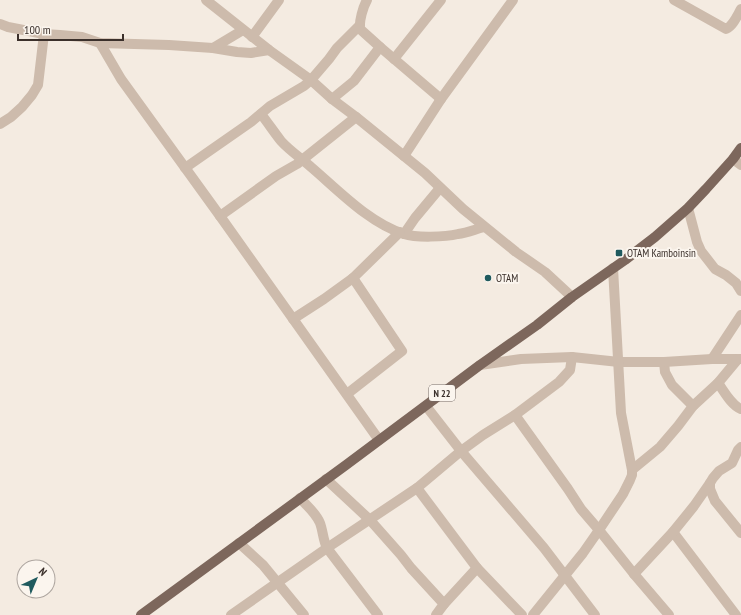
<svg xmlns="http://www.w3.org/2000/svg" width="741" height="615" viewBox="0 0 741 615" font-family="'PT Sans Narrow',sans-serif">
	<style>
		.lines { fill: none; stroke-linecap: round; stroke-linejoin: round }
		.minor { stroke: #cdbbac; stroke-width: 10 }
		.major { stroke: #7d675c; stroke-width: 10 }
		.poi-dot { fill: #1f5a5e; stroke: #fbf5ee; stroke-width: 1.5 }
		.labels { text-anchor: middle; stroke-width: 4; stroke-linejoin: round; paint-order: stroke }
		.shield { fill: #fbf5ee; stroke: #756b66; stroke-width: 1 }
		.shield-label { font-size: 10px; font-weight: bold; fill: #3b302b }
		.poi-label { font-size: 11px; fill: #3b302b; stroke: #fbf5ee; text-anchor: start }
	</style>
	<rect width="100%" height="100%" fill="#f4ebe1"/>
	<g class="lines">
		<g class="minor">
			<path d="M206,0L269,50L311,80L332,99L356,117L425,173L463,209L516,252L545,272L572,297"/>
			<path d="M674,0L726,29C733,26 737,16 741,9"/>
			<path d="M0,24L8,27L44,34L60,35L82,37L100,43L169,45L213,48L237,52L251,53L269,50"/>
			<path d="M252,37L279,0"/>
			<path d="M100,43L121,79L220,216L379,440"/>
			<path d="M380,47L441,99L513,0"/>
			<path d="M213,48L243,30"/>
			<path d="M394,59L441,0"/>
			<path d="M332,99L354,81L380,47L360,29C359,21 363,7 367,0"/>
			<path d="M261,114C268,123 274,132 281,141C290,151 301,158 311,167C338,190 369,223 404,234C416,238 445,237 458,234C467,233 476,229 484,227"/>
			<path d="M0,124L11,117L22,107L32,95L38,85L44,34"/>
			<path d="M404,156L441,99"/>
			<path d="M733,159L741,165"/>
			<path d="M185,168L251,122L270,106L304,86L311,80L329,59L337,48L360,25"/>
			<path d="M688,208L697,242L701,251L715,269L726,275L736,283L741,291"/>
			<path d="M220,216L276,176L297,164L356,117"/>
			<path d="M404,234L415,218L440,188"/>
			<path d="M293,319L324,299L353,278L400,232"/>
			<path d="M712,359L741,315"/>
			<path d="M664,362L665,372L672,385L693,406"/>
			<path d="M480,365L521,359L572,357L619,362H664L712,359H741"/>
			<path d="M718,383C724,391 731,405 741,409"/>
			<path d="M347,394L402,351L353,278"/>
			<path d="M426,406L461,451L544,548L595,615"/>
			<path d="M515,415L568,489L581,509L599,530L634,574L669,615"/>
			<path d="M741,447L738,450L732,463L719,471L713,478L710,483V489L715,501L741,533"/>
			<path d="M632,470L660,447L678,426L693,406L718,383L738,359"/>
			<path d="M326,479L370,520L401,555L411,568L444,604L436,615"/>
			<path d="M417,488L477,568"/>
			<path d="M300,498C307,506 316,513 320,523C323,531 323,540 327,548L378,615"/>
			<path d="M673,532L736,615"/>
			<path d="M239,543L263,565L304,615"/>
			<path d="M634,574L673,532L694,506L710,483"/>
			<path d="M444,604L477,568L522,615"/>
			<path d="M231,615L327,548L417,488L461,451L483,435L515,415L559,382L570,370L572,357"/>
			<path d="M533,615L583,553L599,530L623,494L630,480L632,475V470L621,413L613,268"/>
		</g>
		<path class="major" d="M141,615L346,465L480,365L537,325L572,297L625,260L655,237L688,208L706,189L733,159L741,148"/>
	</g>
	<g class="poi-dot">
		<rect x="615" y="249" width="8" height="8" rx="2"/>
		<circle cx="488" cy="278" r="4"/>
	</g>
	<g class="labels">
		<rect class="shield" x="429" y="385" width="26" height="16" rx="3"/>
		<g class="shield-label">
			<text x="442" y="397">N 22</text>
		</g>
		<g class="poi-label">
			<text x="627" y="257">OTAM Kamboinsin</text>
			<text x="496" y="282">OTAM</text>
		</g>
	</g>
	<g transform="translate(36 579) rotate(44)"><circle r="19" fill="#fbf5ee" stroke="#aea6a0"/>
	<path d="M0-3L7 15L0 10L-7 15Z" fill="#1f5a5e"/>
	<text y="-6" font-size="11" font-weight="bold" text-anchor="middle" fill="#3b302b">N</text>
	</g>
	<path d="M18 34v6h105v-6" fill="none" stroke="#3b302b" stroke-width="2"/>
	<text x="24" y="34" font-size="12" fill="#3b302b" stroke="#fbf5ee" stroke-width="3" paint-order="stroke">100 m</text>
</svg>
